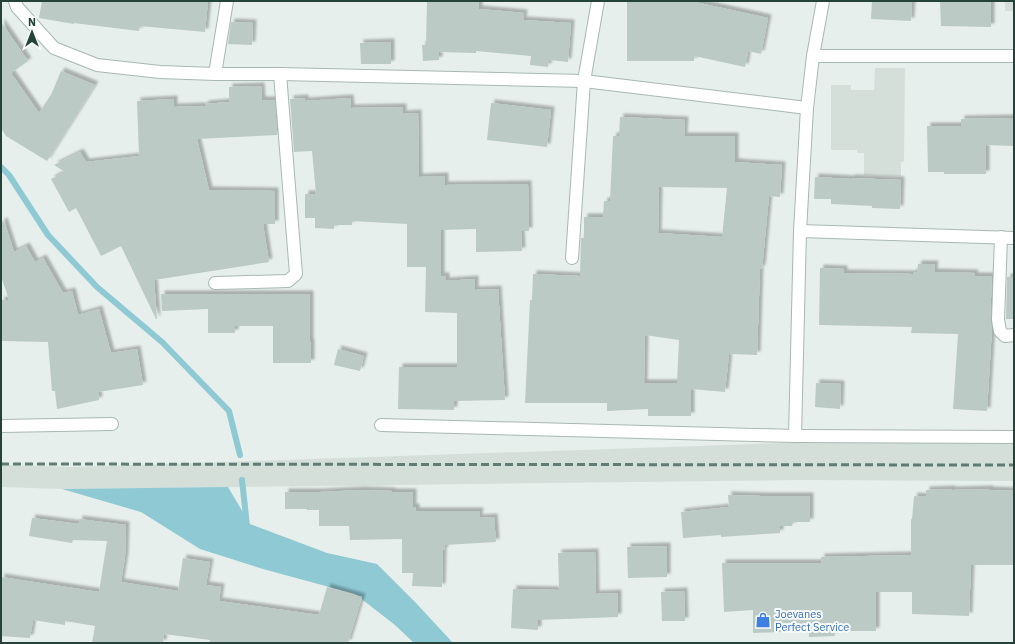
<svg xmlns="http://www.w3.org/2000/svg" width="1015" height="644" viewBox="0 0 1015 644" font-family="'IBM Plex Sans',sans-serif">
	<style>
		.built { fill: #d4dfda }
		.water { fill: #8ec9d4 }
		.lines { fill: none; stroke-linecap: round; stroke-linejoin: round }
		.stream { stroke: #8ec9d4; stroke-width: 6 }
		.building { fill: #bbcac4; fill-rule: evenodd; filter: url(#shadow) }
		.minor-casing { stroke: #a8b8b2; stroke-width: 14 }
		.minor { stroke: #fff; stroke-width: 12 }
		.rail { stroke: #5f7d75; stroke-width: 3; stroke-dasharray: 8 4; stroke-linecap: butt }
		.labels { text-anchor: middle; stroke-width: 4; stroke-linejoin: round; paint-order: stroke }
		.shop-label { font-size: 11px; fill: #366cbe; stroke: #f7fbf9; text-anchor: start }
	</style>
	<defs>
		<filter id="shadow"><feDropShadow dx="3.5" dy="-3.5" stdDeviation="1" flood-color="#0004"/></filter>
	</defs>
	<rect width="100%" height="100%" fill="#e6efeb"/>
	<g class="built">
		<rect x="1005" y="1" width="9" height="10"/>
		<path d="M875,68H905L904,161L901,162V176L864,175V153H857V150H831V85H851V90H874Z"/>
		<path d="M817,442L1014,443V481L803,480L62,489L1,487V465L74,467Z"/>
	</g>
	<path class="water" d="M228,487L250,524L327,553L377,564L416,603L453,643H414L395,625L355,594L263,569L200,549L141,512L62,489Z"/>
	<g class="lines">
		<g class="stream">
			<path d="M1,167L9,175L48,235L97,287L162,342L229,411L240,455"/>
			<path d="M242,480L247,526"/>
		</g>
	</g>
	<g class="building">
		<path d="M42,1H208L205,32L140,26L139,31L74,23V24L39,18Z"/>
		<path d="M427,1H479V9L524,13L523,20L571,23L568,62L549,60L548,67L530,65L531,56L476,51V53L439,52V60L423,61L422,45H426Z"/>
		<path d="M627,1H690L768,18L761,54L748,51L745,67L694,56V61H627Z"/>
		<path d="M872,1H912L911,21L871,19Z"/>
		<path d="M940,1H991V27L941,26Z"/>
		<path d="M1,22L28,61L11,73L39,113L51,95L61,71L95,85L47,161L6,136L1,128Z"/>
		<path d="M231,22L253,23L252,45L228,44Z"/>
		<path d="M391,42V64H361L360,43Z"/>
		<path d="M261,86L262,100H275L277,135L197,139L209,190L275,191V224H263L269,262L154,280L157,319H156L121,246L101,256L76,208L69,212L51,179L65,172L54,165L80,152L86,162L139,156L137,101L174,99V107L205,106V104L229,102V87Z"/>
		<path d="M305,98V101L350,98L351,108L403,107V114L418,113L419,177L445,176V185L528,184L529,231H521L522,251L476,252V229L441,230V276H446V281L475,279V290L498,289L505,400L454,401V410L398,409L399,367H457V313L425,312L426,267H407V224L352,221V225H334V229L315,228V218H305V194H316L312,151L294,152L290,99Z"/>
		<path d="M491,103L551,110L547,147L487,140Z"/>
		<path d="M620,117L685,120L684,136H735V162L782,165L780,197L769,196L762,269L760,268L757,355L729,354L725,392L691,389V416H648V409L607,411V403H525L530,300H532L533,274L580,276L581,238H584V217H603L604,201H610L613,136H619ZM659,187L727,188L722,237L658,233ZM645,335L679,340L677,383H644Z"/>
		<path d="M1014,118V146L986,145V174H944V172H928L927,126H961V119Z"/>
		<path d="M815,177L851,179V178L901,180L900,209L872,208V206L831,204V199H814Z"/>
		<path d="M4,221L14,252L26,246L35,262L43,258L63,293L72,291L78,315L99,309L111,353L137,349L143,385L98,392L99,400L57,409L55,391H52L48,342L1,341V300H9L1,276V222Z"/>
		<path d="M918,264H935L934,272L975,273L974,276H992L990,320L992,327L987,411L953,409L958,334L911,333L912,327L819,325L820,268L844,269V273L913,274V272H917Z"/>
		<path d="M1007,277H1014V319H1006Z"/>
		<path d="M161,294H310V342H311V363H273V326H235V333H208V309L162,311Z"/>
		<path d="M338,349L364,356L360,371L334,365Z"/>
		<path d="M816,383L841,384L840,409L815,407Z"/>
		<path d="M952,489V490L990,489V490L1014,491V565H971L969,616L912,614V592H876V631H834L835,636L809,637V631L753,633V610L724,612L722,563H821V557L911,555V519H912L914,496L926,497V490Z"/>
		<path d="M361,490L392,491V492H413V507H416V511H480L479,518L494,517L496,542L445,545V550H443L442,587L412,586L413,573H402V539L350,540L349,526H319V510H307V509H285V492H320Z"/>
		<path d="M728,495L761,496H810V522H793L792,526H780V533L721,537V535L683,538L681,512L729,507Z"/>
		<path d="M32,518L79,524V519L126,525L125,556L121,582L178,591L183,558L210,562L206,585L221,587L219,601L319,615L327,587L362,597L348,643H210V640L164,634L163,643H92L95,626L65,621V625L33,620L30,638L1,636V577L99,592L107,541L73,540L72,543L29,536Z"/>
		<path d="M667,546V577L628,578L627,547Z"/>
		<path d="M595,552L596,594L618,593V617L538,620V630L511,628L513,589L559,590L558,553Z"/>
		<path d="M684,591L685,621H662L661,592Z"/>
	</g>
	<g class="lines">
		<g class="minor-casing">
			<g id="minor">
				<path d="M15,1L17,7L54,48L97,65L160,72L215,74H280L584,81L807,108"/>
				<path d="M813,56H1014"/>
				<path d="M215,74L227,1"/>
				<path d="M800,231L1014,238"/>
				<path d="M1001,237L998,320L1000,331L1005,336L1014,335"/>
				<path d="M572,258L584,81L598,1"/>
				<path d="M215,283L288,281L296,274L280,74"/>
				<path d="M381,425L795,436L1014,437"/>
				<path d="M1,426L112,424"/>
				<path d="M795,436L800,231L807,108L813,56L823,1"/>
			</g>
		</g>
		<use href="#minor" class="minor"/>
		<path class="rail" d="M1,464L1014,465"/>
	</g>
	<defs>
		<g id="shop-bare" transform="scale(1.2)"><path d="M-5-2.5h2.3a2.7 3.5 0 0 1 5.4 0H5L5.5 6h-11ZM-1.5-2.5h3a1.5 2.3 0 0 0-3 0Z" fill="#3f7fe0" stroke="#f7fbf9" stroke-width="2.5" paint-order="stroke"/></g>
	</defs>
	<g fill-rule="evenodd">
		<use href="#shop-bare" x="763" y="620"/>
	</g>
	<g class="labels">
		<g class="shop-label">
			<text x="775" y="618">Joevanes<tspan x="775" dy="13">Perfect Service</tspan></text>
		</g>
	</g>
	<rect width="1015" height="644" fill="none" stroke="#24423a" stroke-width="4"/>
	<g transform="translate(32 32)" stroke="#f7fbf9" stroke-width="3" paint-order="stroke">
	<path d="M0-3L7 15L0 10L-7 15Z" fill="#24423a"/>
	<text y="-6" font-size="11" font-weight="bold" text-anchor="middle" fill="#24423a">N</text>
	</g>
</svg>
